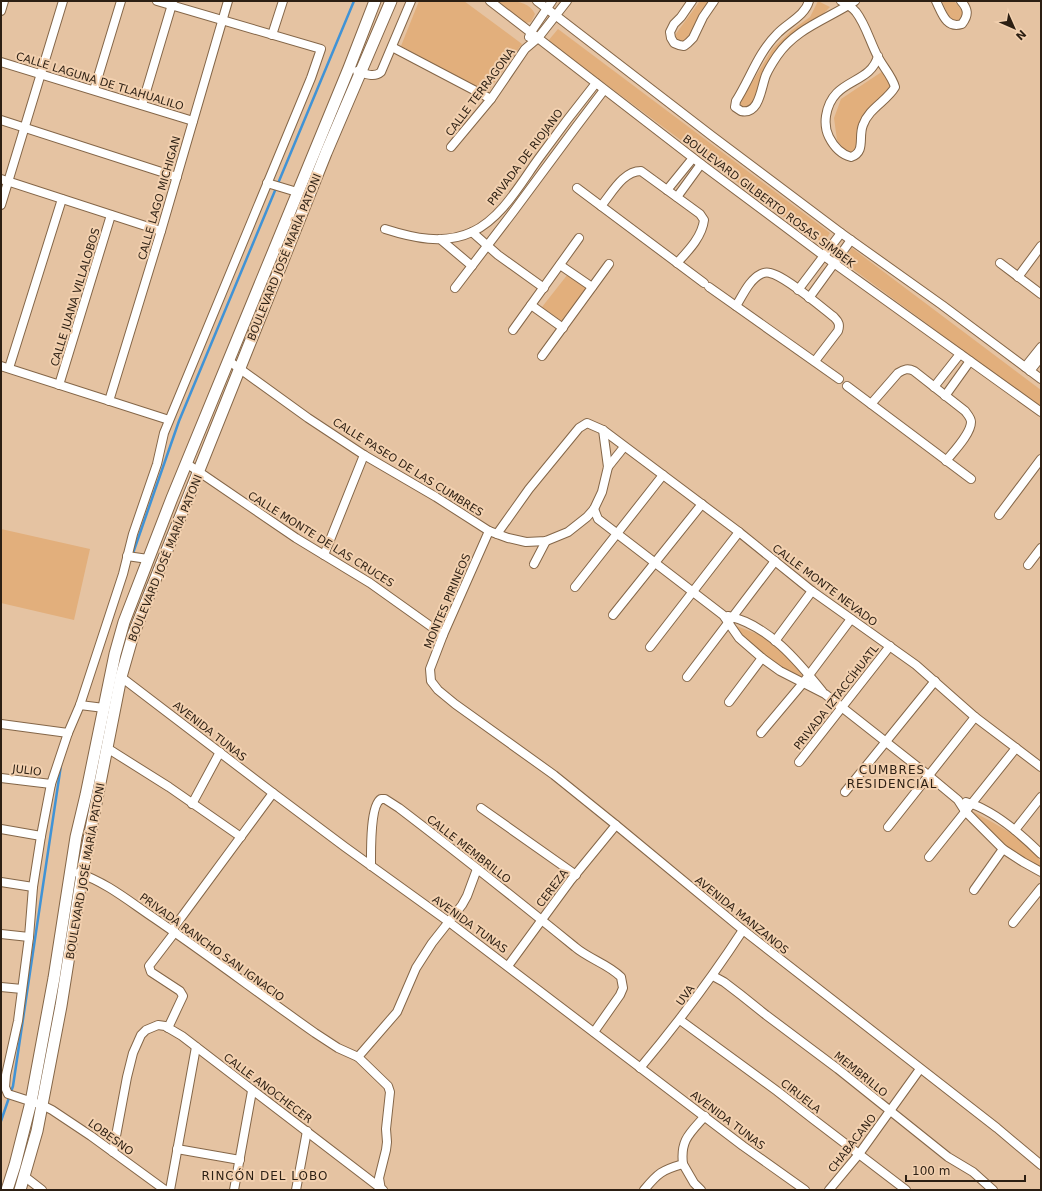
<svg xmlns="http://www.w3.org/2000/svg" width="1042" height="1191" viewBox="0 0 1042 1191" font-family="'DejaVu Sans',sans-serif">
	<style>
		.green { fill: #e2af7c }
		.lines { fill: none; stroke-linecap: round; stroke-linejoin: round }
		.stream { stroke: #4093d6; stroke-width: 2.5 }
		.street-casing { stroke: #846648; stroke-width: 10 }
		.secondary-casing { stroke: #846648; stroke-width: 13 }
		.street { stroke: #fff; stroke-width: 8 }
		.secondary { stroke: #fff; stroke-width: 11 }
		.labels { text-anchor: middle; stroke-width: 4; stroke-linejoin: round; paint-order: stroke }
		.street-label { font-size: 11px; fill: #2c1f13; stroke: #f2d0af }
		.neighbourhood-label { font-size: 12px; letter-spacing: 1px; fill: #2c1f13; stroke: #f2d0af }
	</style>
	<rect width="100%" height="100%" fill="#e5c3a2"/>
	<g class="green">
		<path d="M419,1H464L522,44L487,93L401,46Z"/>
		<path d="M496,1C510,1 529,0 535,14L531,22L525,23Z"/>
		<path d="M700,1H711L687,41L678,44L675,35Z"/>
		<path d="M818,1L830,7L822,15L794,34L754,102L744,110L737,107L773,48L792,30L810,17Z"/>
		<path d="M942,1H954L963,11L962,20L955,23L949,17Z"/>
		<path d="M558,29L830,233L824,243L800,229L548,41Z"/>
		<path d="M883,71L894,89L873,106L860,146L855,153H847L837,140L834,118L841,99Z"/>
		<path d="M852,248L1041,390V408L842,261Z"/>
		<path d="M568,274L588,289L563,322L542,307Z"/>
		<path d="M1,529L90,549L74,620L1,603Z"/>
		<path d="M734,625L760,635L787,656L805,679L777,666L749,644Z"/>
		<path d="M972,811C989,821 1041,845 1041,867L1020,857L1002,843Z"/>
	</g>
	<g class="lines">
		<g class="stream">
			<path d="M132,556L179,421L354,1"/>
			<path d="M1,1121L13,1086L61,765"/>
		</g>
		<g class="street-casing">
			<g id="street">
				<path d="M157,1L321,49L311,78L164,433L157,464L133,534L123,574L80,705L68,733L51,784L41,836L33,887L29,937L18,1021L6,1075L5,1087L8,1094L42,1105L52,1110L91,1136L165,1190"/>
				<path d="M490,1L701,164L824,256L1041,412"/>
				<path d="M537,1L712,136L841,233L942,305L1041,379"/>
				<path d="M692,1L681,17L674,24L670,32L671,38L674,43L679,45L684,46L688,43L693,38L703,17L714,1"/>
				<path d="M809,1C805,16 787,23 777,34C758,53 750,79 736,101L735,107L741,111C760,115 761,87 766,75C769,68 773,62 777,56C796,28 828,19 855,1"/>
				<path d="M841,1C847,4 851,6 856,12C866,25 870,42 878,57C883,67 892,76 895,87C887,101 869,108 863,125C858,137 866,152 851,157C840,154 834,147 829,137C826,131 825,123 826,116C832,77 870,86 878,56"/>
				<path d="M936,1C942,13 946,29 962,24C969,15 968,9 961,1"/>
				<path d="M1,11L4,1"/>
				<path d="M272,35L283,1"/>
				<path d="M529,37L531,32L552,1"/>
				<path d="M392,47L491,99"/>
				<path d="M1,62L193,121"/>
				<path d="M357,71C366,74 374,78 381,72L411,1"/>
				<path d="M94,90L121,1"/>
				<path d="M142,105L173,1"/>
				<path d="M1,120L177,177"/>
				<path d="M451,147L491,99L525,49L538,38L567,1"/>
				<path d="M1,179L161,231"/>
				<path d="M267,183L297,192"/>
				<path d="M577,188L704,283"/>
				<path d="M667,190L693,158"/>
				<path d="M677,197L701,164"/>
				<path d="M1,205L63,1"/>
				<path d="M601,206C612,193 623,171 641,171L700,214L704,220C702,237 688,251 677,263"/>
				<path d="M385,229C413,238 444,245 472,232C502,218 520,184 539,158C557,133 576,108 596,83"/>
				<path d="M472,232L498,255L544,288"/>
				<path d="M440,239L472,266"/>
				<path d="M1000,263L1041,294"/>
				<path d="M560,265L592,287"/>
				<path d="M1018,277L1041,246"/>
				<path d="M709,287L839,379"/>
				<path d="M455,288L513,212L576,127L604,90"/>
				<path d="M798,290L841,233"/>
				<path d="M809,298L851,240"/>
				<path d="M531,305L563,328"/>
				<path d="M736,306C743,295 749,280 761,274C763,273 767,272 770,273C785,276 820,306 834,317C839,322 840,325 838,331L815,361"/>
				<path d="M513,330L579,238"/>
				<path d="M542,356L609,264"/>
				<path d="M229,361L308,418L364,455L436,497L489,531L508,538L526,542L546,541L568,532L587,517L594,509L602,492L608,467L603,430"/>
				<path d="M1,366L169,420"/>
				<path d="M1025,367L1041,347"/>
				<path d="M9,368L62,199"/>
				<path d="M1030,371L1041,357"/>
				<path d="M59,385L111,215"/>
				<path d="M847,386L971,479"/>
				<path d="M934,387L960,354"/>
				<path d="M945,396L970,361"/>
				<path d="M109,401L161,231L228,1"/>
				<path d="M871,404L898,373C904,369 908,368 914,371L965,411C968,415 971,418 971,422C971,434 953,452 946,461"/>
				<path d="M186,463L296,538L370,583L443,635"/>
				<path d="M608,467L624,447"/>
				<path d="M594,509L598,519L723,615L739,638L762,658L780,671L825,694L928,775L958,800L965,811L1003,849L1023,862L1041,872"/>
				<path d="M999,515L1041,459"/>
				<path d="M489,531L443,635L430,669L431,681L438,690L455,704L554,775L616,825L743,930L997,1128L1041,1165"/>
				<path d="M497,534L529,489L579,428L587,423L603,430L739,532L812,591L916,665L975,717L1041,767"/>
				<path d="M324,555L364,455"/>
				<path d="M127,556L148,559"/>
				<path d="M534,564L546,541"/>
				<path d="M1028,565L1041,548"/>
				<path d="M575,587L663,475"/>
				<path d="M613,615L702,504"/>
				<path d="M728,616C768,625 797,660 822,691"/>
				<path d="M775,641L812,591"/>
				<path d="M650,647L739,532"/>
				<path d="M121,677L273,793L345,847L449,922L743,1146L805,1190"/>
				<path d="M687,677L775,561"/>
				<path d="M729,702L762,658"/>
				<path d="M80,705L104,708"/>
				<path d="M1,724L68,733"/>
				<path d="M761,733L803,683L851,619"/>
				<path d="M107,748L169,787L241,837"/>
				<path d="M799,762L890,646"/>
				<path d="M1,778L51,784"/>
				<path d="M845,792L935,681"/>
				<path d="M966,802C994,810 1021,834 1041,854"/>
				<path d="M192,804L220,752"/>
				<path d="M481,808L576,875"/>
				<path d="M888,827L975,717"/>
				<path d="M1,829L41,836"/>
				<path d="M1015,830L1041,797"/>
				<path d="M929,857L1016,748"/>
				<path d="M371,866C371,852 370,805 381,799H385L399,808C458,853 517,900 575,947C589,959 608,964 621,977L623,988L620,995L594,1032"/>
				<path d="M78,873C106,882 130,902 154,918C208,955 261,995 315,1033L338,1048L358,1057L397,1012L416,968L432,943L462,905L467,896L477,869"/>
				<path d="M1,882L33,887"/>
				<path d="M974,890L1003,849"/>
				<path d="M1013,923L1041,888"/>
				<path d="M172,930L273,793"/>
				<path d="M1,934L29,937"/>
				<path d="M508,966L571,880L616,825"/>
				<path d="M713,976L724,982L741,995L766,1015L838,1069L948,1157L973,1172L993,1190"/>
				<path d="M1,987L22,989"/>
				<path d="M680,1020L777,1091L813,1119L906,1190"/>
				<path d="M168,1028L183,996L180,991L151,972L149,966L175,932"/>
				<path d="M358,1057L388,1086L390,1092L386,1129L387,1142L386,1150L379,1178L381,1190"/>
				<path d="M640,1068C677,1024 711,979 743,930"/>
				<path d="M177,1149L240,1160"/>
				<path d="M113,1152L127,1077L133,1053L141,1035L146,1030L158,1025L165,1026L182,1036L383,1190"/>
				<path d="M683,1164L694,1183L701,1190"/>
				<path d="M24,1176L42,1190"/>
				<path d="M170,1190L196,1047"/>
				<path d="M234,1190L252,1091"/>
				<path d="M296,1190L307,1131"/>
				<path d="M644,1190C658,1173 662,1170 683,1164C680,1140 690,1133 705,1116"/>
				<path d="M829,1190L859,1154L920,1069"/>
			</g>
		</g>
		<g class="secondary-casing">
			<g id="secondary">
				<path d="M7,1190L15,1165L31,1102L54,978L76,837L86,795L115,654L124,622L172,498L349,68L375,1"/>
				<path d="M20,1190L37,1131L61,1006L82,874L121,677L133,635L326,153L391,1"/>
			</g>
		</g>
		<use href="#street" class="street"/>
		<use href="#secondary" class="secondary"/>
	</g>
	<g class="labels">
		<g class="street-label">
			<text transform="translate(100 81) rotate(17)" y="4">CALLE LAGUNA DE TLAHUALILO</text>
			<text transform="translate(480 92) rotate(-53)" y="4">CALLE TERRAGONA</text>
			<text transform="translate(525 157) rotate(-53)" y="4">PRIVADA DE RIOJANO</text>
			<text transform="translate(159 198) rotate(-74)" y="4">CALLE LAGO MICHIGAN</text>
			<text transform="translate(769 201) rotate(37)" y="4">BOULEVARD GILBERTO ROSAS SIMBEK</text>
			<text transform="translate(284 257) rotate(-68)" y="4">BOULEVARD JOSÉ MARÍA PATONI</text>
			<text transform="translate(75 297) rotate(-73)" y="4">CALLE JUANA VILLALOBOS</text>
			<text transform="translate(408 467) rotate(32)" y="4">CALLE PASEO DE LAS CUMBRES</text>
			<text transform="translate(321 539) rotate(32)" y="4">CALLE MONTE DE LAS CRUCES</text>
			<text transform="translate(165 558) rotate(-68)" y="4">BOULEVARD JOSÉ MARÍA PATONI</text>
			<text transform="translate(825 585) rotate(37)" y="4">CALLE MONTE NEVADO</text>
			<text transform="translate(447 601) rotate(-67)" y="4">MONTES PIRINEOS</text>
			<text transform="translate(836 697) rotate(-52)" y="4">PRIVADA IZTACCÍHUATL</text>
			<text transform="translate(210 731) rotate(38)" y="4">AVENIDA TUNAS</text>
			<text transform="translate(27 770) rotate(7)" y="4">JULIO</text>
			<text transform="translate(469 849) rotate(38)" y="4">CALLE MEMBRILLO</text>
			<text transform="translate(85 871) rotate(-80)" y="4">BOULEVARD JOSÉ MARÍA PATONI</text>
			<text transform="translate(552 888) rotate(-53)" y="4">CEREZA</text>
			<text transform="translate(742 915) rotate(39)" y="4">AVENIDA MANZANOS</text>
			<text transform="translate(470 924) rotate(36)" y="4">AVENIDA TUNAS</text>
			<text transform="translate(212 947) rotate(36)" y="4">PRIVADA RANCHO SAN IGNACIO</text>
			<text transform="translate(685 995) rotate(-54)" y="4">UVA</text>
			<text transform="translate(861 1074) rotate(39)" y="4">MEMBRILLO</text>
			<text transform="translate(268 1088) rotate(37)" y="4">CALLE ANOCHECER</text>
			<text transform="translate(801 1096) rotate(38)" y="4">CIRUELA</text>
			<text transform="translate(728 1120) rotate(37)" y="4">AVENIDA TUNAS</text>
			<text transform="translate(111 1137) rotate(36)" y="4">LOBESNO</text>
			<text transform="translate(852 1143) rotate(-52)" y="4">CHABACANO</text>
		</g>
		<g class="neighbourhood-label">
			<text x="892" y="774">CUMBRES<tspan x="892" dy="14">RESIDENCIAL</tspan></text>
			<text x="265" y="1180">RINCÓN DEL LOBO</text>
		</g>
	</g>
	<rect width="1042" height="1191" fill="none" stroke="#2c1f13" stroke-width="4"/>
	<g transform="translate(1014 28) rotate(135)" stroke="#f2d0af" stroke-width="3" paint-order="stroke">
	<path d="M0-3L7 15L0 10L-7 15Z" fill="#2c1f13"/>
	<text y="-6" font-size="11" font-weight="bold" text-anchor="middle" fill="#2c1f13">N</text>
	</g>
	<path d="M906 1175v6h119v-6" fill="none" stroke="#2c1f13" stroke-width="2"/>
	<text x="912" y="1175" font-size="12" fill="#2c1f13" stroke="#f2d0af" stroke-width="3" paint-order="stroke">100 m</text>
</svg>
